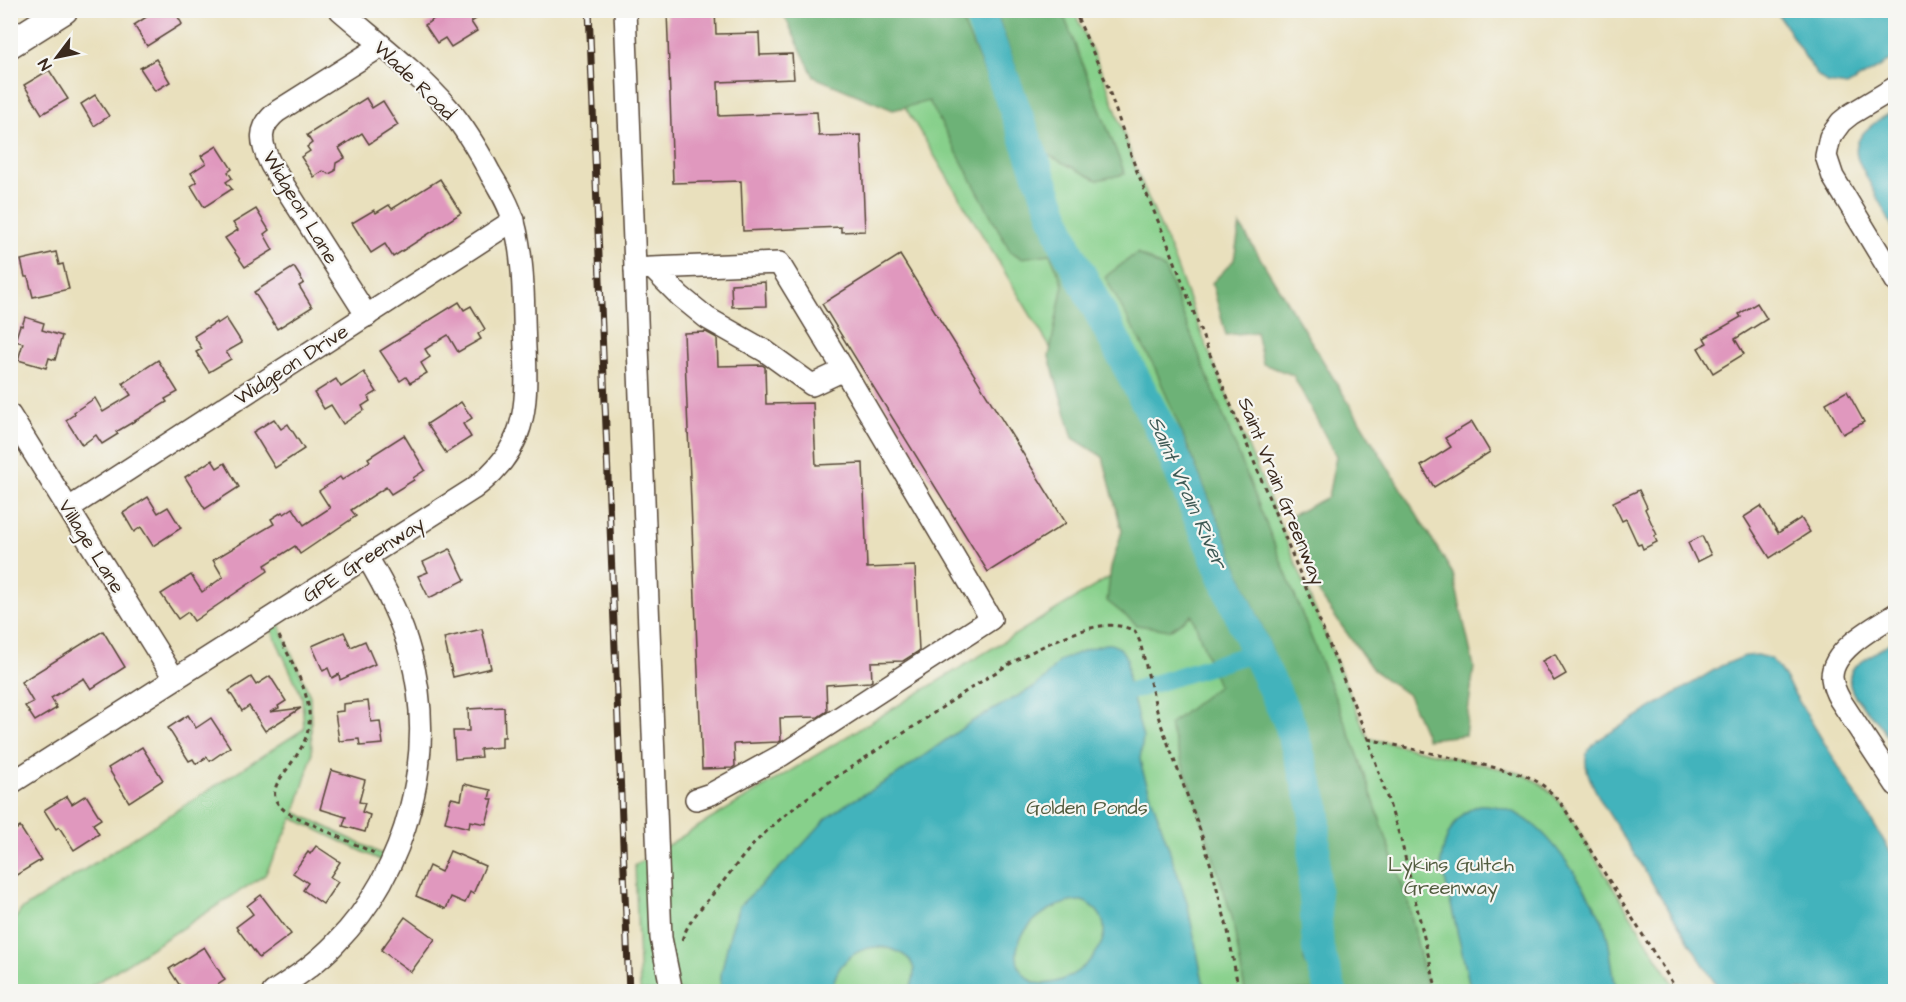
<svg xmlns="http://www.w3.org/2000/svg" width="1906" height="1002" viewBox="0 0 1906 1002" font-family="'Architects Daughter',sans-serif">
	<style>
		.green { fill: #87d08b; stroke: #617d54; stroke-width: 1.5 }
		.forest { fill: #6db277; stroke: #546e4a; stroke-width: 1.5 }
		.water { fill: #43b3bc; stroke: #3f6e6d; stroke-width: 1.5; fill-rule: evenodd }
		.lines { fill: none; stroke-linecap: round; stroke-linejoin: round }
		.canal { stroke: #43b3bc; stroke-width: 18 }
		.river { stroke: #43b3bc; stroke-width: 32 }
		.building { fill: #e098be }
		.minor-casing { stroke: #554536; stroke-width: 24 }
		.major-casing { stroke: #554536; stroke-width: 30 }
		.path { stroke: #554536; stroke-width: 3; stroke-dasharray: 4.5 4.5; stroke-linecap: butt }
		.minor { stroke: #fff; stroke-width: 21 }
		.major { stroke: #fff; stroke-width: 27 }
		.rail-casing { stroke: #3b2a1e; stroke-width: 7 }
		.rail { stroke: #f6f6f2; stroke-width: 4.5; stroke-dasharray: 14; stroke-linecap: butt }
		.labels { text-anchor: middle; stroke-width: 4.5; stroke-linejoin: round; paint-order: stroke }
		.street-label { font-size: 20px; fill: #3b2a1e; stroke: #f6f6f2 }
		.park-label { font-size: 20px; fill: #525c3f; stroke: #f6f6f2 }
		.water-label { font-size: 21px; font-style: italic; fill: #3e5a55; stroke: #f6f6f2 }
	</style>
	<rect width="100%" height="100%" fill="#f6f6f2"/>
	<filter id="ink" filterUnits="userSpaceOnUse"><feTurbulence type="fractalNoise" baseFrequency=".0167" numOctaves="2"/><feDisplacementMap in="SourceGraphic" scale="12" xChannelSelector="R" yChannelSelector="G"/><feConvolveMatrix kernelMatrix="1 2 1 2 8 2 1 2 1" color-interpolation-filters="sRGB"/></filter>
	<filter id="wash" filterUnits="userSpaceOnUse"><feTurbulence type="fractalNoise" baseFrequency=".008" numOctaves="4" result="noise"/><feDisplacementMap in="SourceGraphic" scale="24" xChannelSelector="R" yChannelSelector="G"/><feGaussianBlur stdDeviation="1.35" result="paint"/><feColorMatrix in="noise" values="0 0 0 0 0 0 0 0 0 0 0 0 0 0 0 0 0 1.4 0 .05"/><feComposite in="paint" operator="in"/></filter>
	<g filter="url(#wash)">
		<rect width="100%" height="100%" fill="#e9e0bd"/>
		<g class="green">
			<path d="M847,11H1074L1106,82L1136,169L1172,254L1204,340L1368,738L1519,773C1540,781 1549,789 1563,806L1678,991H640L635,865L1166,543L1161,531Z"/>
			<path d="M275,615L310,696L312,756L295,812L392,859L390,865L293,818L265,875L84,991L11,992V925L21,910L304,729L302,697L267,620Z"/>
		</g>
		<g class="forest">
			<path d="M782,11H958L1064,255L1173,477L1280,725L1303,804L1301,871L1304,960L1319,991H1245L1232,917L1200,814L1169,725L1218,686L1192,615L1170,630L1137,625L1107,601L1111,567L1122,531L1103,457L1073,438L1049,357L1063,284L1050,254L1021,258L1010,251L929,101L893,110L814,77Z"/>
			<path d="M996,11H1062L1125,174L1097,180L1046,154Z"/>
			<path d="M1240,225L1453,574L1474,667L1465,735L1427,739L1408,695L1373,670L1321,597L1289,517L1328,497L1336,456L1293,375L1263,364L1256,332L1226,335L1212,283L1234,260Z"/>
			<path d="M1137,253L1165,269L1358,755L1408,902L1428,991H1341L1329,950L1327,812L1301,720L1155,368L1105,277Z"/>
		</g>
		<g class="water">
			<path d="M1776,11H1895V58L1847,86L1827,83L1816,74Z"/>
			<path d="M1895,110V232L1858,160C1849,135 1877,121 1895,110Z"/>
			<path d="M1895,639V751C1891,743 1886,734 1881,726C1869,710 1838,690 1854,667Z"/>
			<path d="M1105,644H1111L1120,648L1127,658L1128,679L1143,738L1140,759L1142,769L1187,902L1205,991H909C918,970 916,959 894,950C865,939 833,961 833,991H720L721,974L730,934L739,906L795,853L826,819L845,805L894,777L971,722L1034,687L1044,679L1059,661L1085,650ZM1082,901C1088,903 1092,906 1097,911C1124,942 1069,990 1037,983C1030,981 1024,975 1020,969C1004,934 1051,900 1082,901Z"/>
			<path d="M1758,655L1771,659L1778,667L1895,859V991H1720L1602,803C1595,789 1578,763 1590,748C1593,744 1598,741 1601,738L1721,666L1745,656Z"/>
			<path d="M1479,805C1529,802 1563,854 1586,891C1593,903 1601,915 1605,928C1612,949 1611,971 1617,991H1471L1441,862C1444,837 1455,814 1479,805Z"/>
		</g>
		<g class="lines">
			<path class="canal" d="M1131,691L1256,652"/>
			<path class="river" d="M978,10L1066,247L1168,443L1256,652L1290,724L1315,810L1314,882L1318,949L1331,992"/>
		</g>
		<g id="blocks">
			<g class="building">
				<path d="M157,10H174L182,24L147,46L134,25Z"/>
				<path d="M447,10H471L476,19L471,22L477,31L451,47L445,38L437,43L425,25Z"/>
				<path d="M667,10H715L716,34L759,33L760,55L792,54L794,79L718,82L719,116L817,112L819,136L861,135L865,231L841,232V227L743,231L741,181L673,183Z"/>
				<path d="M156,59L170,82L155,91L140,68Z"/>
				<path d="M49,70L68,99L42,114L24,85Z"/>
				<path d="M95,95L109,116L94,126L81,104Z"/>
				<path d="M366,98L372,108L383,101L398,125L369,144L362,133L339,148L345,158L336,163L335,171L329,174L323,171L314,177L301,157L310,151L307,147L312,143L307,135Z"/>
				<path d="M217,146L232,169L228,172L232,178L226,182L232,189L204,207L191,186L197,182L191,173L206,163L201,156Z"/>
				<path d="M440,179L461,213L393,257L385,244L371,253L352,223L374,210L376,213L389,205L392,209Z"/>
				<path d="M256,209L269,230L264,234L273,250L245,267L225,238L238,230L233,223Z"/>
				<path d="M56,252L59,265L63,264L69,289L33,297L28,277H25L21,260Z"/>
				<path d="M900,255L1066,523L988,572L822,304Z"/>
				<path d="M294,267L304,283L299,286L312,307L277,329L254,292Z"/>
				<path d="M765,282L766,306L732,307L731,284Z"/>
				<path d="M459,302L464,310L471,306L485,329L478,334L481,339L458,352L448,335L425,349L430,357L421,363L427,373L410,383L406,377L400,381L380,351Z"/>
				<path d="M1757,303L1767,319L1735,339L1744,354L1713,373L1698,348L1707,343L1704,338L1741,317L1739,314Z"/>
				<path d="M25,317L44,323L42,330L62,336L55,360L49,358L46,368L18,360L23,343L15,341L20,325L22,326Z"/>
				<path d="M226,318L242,343L226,352L231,359L209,372L196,352L202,349L194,336L216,322L217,324Z"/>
				<path d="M706,332L717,338L718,366L762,365L765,367L766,404L813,403L816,465L863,463L867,568L915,566L919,651L903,661L871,662L872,681L870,682L826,685L827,711L818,717L780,718L781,741L778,742L734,744L735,766L732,768L702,769L684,333Z"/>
				<path d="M158,360L178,392L165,399L167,402L116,432L118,434L102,444L96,435L82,445L66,420L75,414L74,412L95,398L103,412L131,395L123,383Z"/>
				<path d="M364,372L377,392L368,397L370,401L362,406L364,410L343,424L331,405L324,409L314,393L336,379L341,387Z"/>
				<path d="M1847,391L1864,422L1843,434L1826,403Z"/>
				<path d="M461,402L472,418L463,424L471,437L446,453L427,424Z"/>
				<path d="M274,419L281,429L288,424L304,449L275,468L253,432Z"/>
				<path d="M1472,422L1490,452L1434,487L1421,466L1451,447L1445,438Z"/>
				<path d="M404,435L425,470L413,478L414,480L391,494L386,487L351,510L356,516L300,554L295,546L265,565L268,571L194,621L188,612L178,619L161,594L191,575L202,592L223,577L213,560L274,524L271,519L282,512L284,514L293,508L304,525L330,508L319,491L340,477L342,480L370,461L368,458Z"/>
				<path d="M212,460L217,468L225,463L239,487L205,509L185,477Z"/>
				<path d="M1639,490L1647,507L1645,509L1657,535L1654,536L1657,542L1643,549L1641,544L1638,545L1626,519L1622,521L1613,502Z"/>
				<path d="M148,497L158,513L168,507L181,528L153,546L141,527L134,532L123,513Z"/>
				<path d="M1761,506L1778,533L1801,518L1810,532L1770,558L1744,517Z"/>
				<path d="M1702,536L1711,555L1697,562L1688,543Z"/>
				<path d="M450,549L465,580L429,598L418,576L428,572L423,562Z"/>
				<path d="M482,629L491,668L453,677L444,638Z"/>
				<path d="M103,631L125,667L91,689L84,678L51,698L57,708L35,721L25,706L33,702L21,682Z"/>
				<path d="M344,632L351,647L365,641L375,664L340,680L339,674L332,678L328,668L323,671L312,646Z"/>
				<path d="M1555,654L1566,674L1554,681L1542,661Z"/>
				<path d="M270,676L286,701L278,706L279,708L270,712L301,708L265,731L249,706L242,711L229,691L251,677L256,685Z"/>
				<path d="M368,701L371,722L380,721L383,744L360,746L359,739L339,741L335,712L343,711V704Z"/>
				<path d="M504,707L505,737H502V747L480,749L481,757L455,759L453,731H469L468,709Z"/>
				<path d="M188,715L196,728L211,718L230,747L210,761L207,757L196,764L193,759L189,761L168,728Z"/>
				<path d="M142,747L163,780L129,802L108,768Z"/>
				<path d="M331,770L365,780L359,802L365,803L362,812L370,815L365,832L343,826L346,817L320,809Z"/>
				<path d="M464,784L491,790L489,799H493L486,824L470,821L469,828L445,822L451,798L461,800Z"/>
				<path d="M86,795L101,819L93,824L99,834L74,850L59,827L56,829L44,810L67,796L72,804Z"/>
				<path d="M20,827L41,860L10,879V834Z"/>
				<path d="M316,846L340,862L330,877L338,882L323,904L303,890L308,883L293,873L308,852L310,854Z"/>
				<path d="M450,851L485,866L473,894L470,892L465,903L451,897L446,909L416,896L429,866L441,872Z"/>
				<path d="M261,895L291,934L259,958L236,927L253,914L247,906Z"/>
				<path d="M405,917L435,939L411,972L381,950Z"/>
				<path d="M204,947L225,980L207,992H184L169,969Z"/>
			</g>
		</g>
	</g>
	<g filter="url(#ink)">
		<use href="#blocks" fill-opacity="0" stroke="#554536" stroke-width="1.5"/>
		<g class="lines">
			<g class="minor-casing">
				<g id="minor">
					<path d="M625,10L661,938L672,992"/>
					<path d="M1896,87L1851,114L1841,122L1830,137L1826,156L1833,177L1896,281"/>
					<path d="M635,269L652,268L779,263L844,370L812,385L765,351L707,318L680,296L652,268"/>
					<path d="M367,316L271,165C260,143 257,127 278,111L381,46"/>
					<path d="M10,415L174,678"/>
					<path d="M69,508L514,220"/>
					<path d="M1896,614C1875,627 1831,650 1832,678C1833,686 1836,693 1840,700L1896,785"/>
					<path d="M10,784L473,489C526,450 528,409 525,348C523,307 525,262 514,222C509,204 499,188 490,173C478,150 465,128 448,108C417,72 377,42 340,10"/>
					<path d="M696,799L711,794L782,755L991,619L844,370"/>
					<path d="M273,992C295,978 317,963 335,944C408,870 438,753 410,652C401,618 385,587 367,557"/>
				</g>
			</g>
			<g class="major-casing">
				<path id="major" d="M10,44L64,10"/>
			</g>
			<g class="path">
				<path d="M1074,10L1106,82L1136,169L1172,254L1204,340L1368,739L1401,840L1437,992"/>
				<path d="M279,636C292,664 317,701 307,734C302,751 288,767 278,782C270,797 277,806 290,814L374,853"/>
				<path d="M1368,739L1519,773C1540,781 1549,789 1563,806L1678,992"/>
				<path d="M682,940C689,919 704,905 718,888C734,868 749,847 768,830C812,790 864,759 913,727C966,692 1030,644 1091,628C1106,624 1121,624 1135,631L1140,642L1159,719L1200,830L1212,869L1228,931L1239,992"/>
			</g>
			<use href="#minor" class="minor"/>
			<use href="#major" class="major"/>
			<g class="rail-casing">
				<path id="rail" d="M589,10L629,992"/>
			</g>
			<use href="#rail" class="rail"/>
		</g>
	</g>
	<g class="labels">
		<g class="street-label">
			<text transform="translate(415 80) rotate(44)" y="7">Wade Road</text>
			<text transform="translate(301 207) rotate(59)" y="7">Widgeon Lane</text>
			<text transform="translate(291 364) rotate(-33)" y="7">Widgeon Drive</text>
			<text transform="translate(1282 491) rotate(68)" y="7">Saint Vrain Greenway</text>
			<text transform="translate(92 546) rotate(58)" y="7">Village Lane</text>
			<text transform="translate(363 559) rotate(-33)" y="7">GPE Greenway</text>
		</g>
		<g class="park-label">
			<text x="1087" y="814">Golden Ponds</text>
			<text x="1451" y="871">Lykins Gultch<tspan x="1451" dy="23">Greenway</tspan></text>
		</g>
		<g class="water-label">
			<text transform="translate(1188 492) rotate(66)" y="7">Saint Vrain River</text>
		</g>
	</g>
	<rect width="1906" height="1002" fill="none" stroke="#f6f6f2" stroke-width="36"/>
	<g transform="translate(57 57) rotate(238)" stroke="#f6f6f2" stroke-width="4.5" paint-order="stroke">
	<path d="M0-4.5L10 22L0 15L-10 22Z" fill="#3b2a1e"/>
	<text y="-9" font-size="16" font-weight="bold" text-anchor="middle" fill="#3b2a1e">N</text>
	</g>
</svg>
